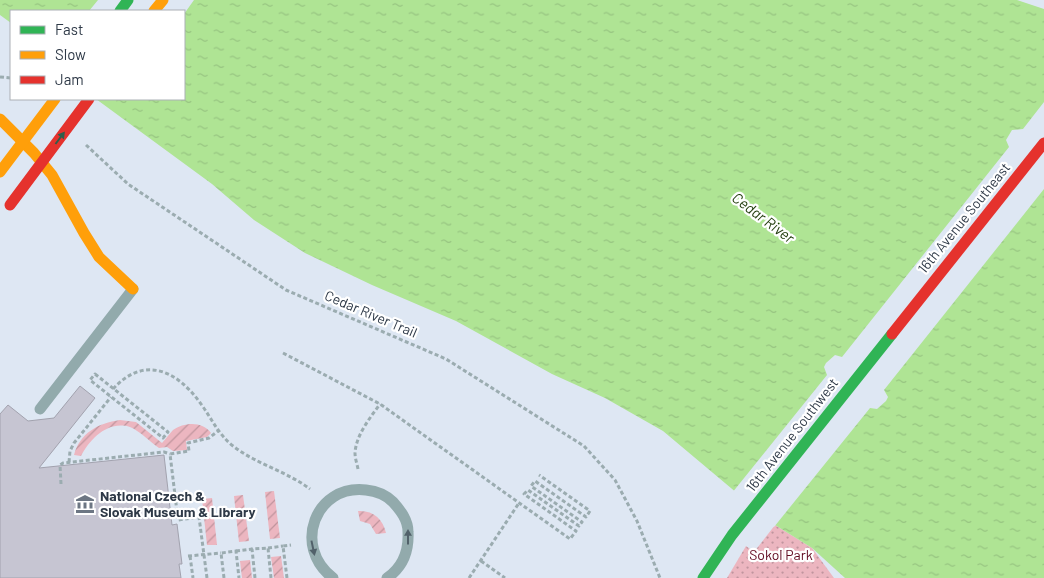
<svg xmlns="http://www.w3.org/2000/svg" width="1044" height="578" viewBox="0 0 1044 578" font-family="Barlow,sans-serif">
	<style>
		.grass { fill: url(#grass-dots) }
		.garden { fill: url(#garden-furrows) }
		.water { fill: url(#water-ripples) }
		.pier { fill: #dee7f3 }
		.building { fill: #c6c5d2; stroke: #a2a2ae }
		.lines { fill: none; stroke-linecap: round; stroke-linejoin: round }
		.path { stroke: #9bacb0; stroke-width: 3; stroke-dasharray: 4 2.5; stroke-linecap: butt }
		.lane { stroke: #92aaac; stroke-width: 11 }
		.fast { stroke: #30b455; stroke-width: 11 }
		.slow { stroke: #ff9f0a; stroke-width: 11 }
		.jam { stroke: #e5322d; stroke-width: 11 }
		.slow-bridge { stroke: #ff9f0a; stroke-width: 11 }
		.jam-bridge { stroke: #e5322d; stroke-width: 11 }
		.oneway { fill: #2f5e4b }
		.oneway2 { fill: #51616a }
		.labels { text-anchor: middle; stroke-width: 4.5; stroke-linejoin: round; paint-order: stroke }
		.street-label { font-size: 14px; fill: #2e3947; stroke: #fff }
		.poi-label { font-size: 14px; font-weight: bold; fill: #2e3947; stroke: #fff; text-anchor: start }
		.park-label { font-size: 14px; fill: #5f071e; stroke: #fff }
		.water-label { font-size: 15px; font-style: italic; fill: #1e3909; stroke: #fff }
	</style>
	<defs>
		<pattern id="grass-dots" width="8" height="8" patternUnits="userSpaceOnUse" patternTransform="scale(1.25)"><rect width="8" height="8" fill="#ecb6c0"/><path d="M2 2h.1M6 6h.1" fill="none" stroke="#c0959e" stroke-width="1.8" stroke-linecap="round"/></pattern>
		<pattern id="garden-furrows" width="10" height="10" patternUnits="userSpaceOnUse" patternTransform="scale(1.25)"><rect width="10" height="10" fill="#ecb6c0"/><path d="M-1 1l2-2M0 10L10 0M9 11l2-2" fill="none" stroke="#c0959e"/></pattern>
		<pattern id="water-ripples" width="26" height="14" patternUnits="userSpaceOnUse" patternTransform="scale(1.25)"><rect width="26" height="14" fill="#afe494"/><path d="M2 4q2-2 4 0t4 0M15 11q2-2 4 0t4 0" fill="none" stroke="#97c481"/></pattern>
	</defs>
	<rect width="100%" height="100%" fill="#dee7f3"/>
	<path class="grass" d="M775,525L812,548L834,578H727L746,546L754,552Z"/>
	<g class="garden">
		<path d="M120,420L136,422L162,443C166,439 169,434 173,430C184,422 203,421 211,433L207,437L186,441L187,450L173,451L167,447L159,448C150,442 140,431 130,427C108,420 90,439 81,456L74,455C80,433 98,423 120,420Z"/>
		<path d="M274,491L280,538L270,539L265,492Z"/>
		<path d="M243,495L249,541L239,542L234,496Z"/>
		<path d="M212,498L217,545H207L202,499Z"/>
		<path d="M358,511C373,510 383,519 386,533L376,534L370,524L360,521Z"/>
		<path d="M281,556L284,578H274L271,557Z"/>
		<path d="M250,560L252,578H242L240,561Z"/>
	</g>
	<path class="water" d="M0,0H1017L1044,9V578H845L812,548L775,525L663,431L605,398L552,374L456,321L372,285L305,253L254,220L212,184L96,99H184V11H11V23L0,15Z"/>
	<g class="pier">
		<path d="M98,0H194L184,14V11H89Z"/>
		<path d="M1044,102V189L884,390L888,397L886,401L877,409L870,408L774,527L732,493L827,375L824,367L826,363L835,355L842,357L1009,147L1006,140L1012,130L1023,129Z"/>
	</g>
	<path class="building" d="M80,386L95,398L39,468L164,455L172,525L177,524L182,564H179L181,578H0V414L8,405L28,421L54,418Z"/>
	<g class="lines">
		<g class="path">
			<path d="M0,77L11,78"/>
			<path d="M86,145L128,184L286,290L446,359L584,446L615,480L637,521L660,578"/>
			<path d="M283,353L380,404L570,539L576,531L524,494L528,490L579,526L582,522L531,486L535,481L586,517L590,511L539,475"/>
			<path d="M95,374L168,432L163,438L90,380Z"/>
			<path d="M113,389C144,355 177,370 201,404C212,419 218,434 233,446C256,464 286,471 310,489"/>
			<path d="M69,462L70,451L74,443L111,397"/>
			<path d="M358,469C357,464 355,458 355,453C356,435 370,418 380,404"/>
			<path d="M61,484L60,465L63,463L164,452L170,454"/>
			<path d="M268,548L283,546"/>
			<path d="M236,551L252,549"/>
			<path d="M188,556L221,553"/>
			<path d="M190,556L193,578"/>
			<path d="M481,561L505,578"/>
			<path d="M207,578L199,517L178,520L170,454L189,451L188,443L209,438L218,431"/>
			<path d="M224,578L221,553L236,551L239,578"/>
			<path d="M255,578L252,549L268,548L271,578"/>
			<path d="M287,578L283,546L291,545"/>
			<path d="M469,578L519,503"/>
		</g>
		<g class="lane">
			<path d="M40,409L133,289"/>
			<path d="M333,578C292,547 315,484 366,490C376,491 386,495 393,502C401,511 408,520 408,532C409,551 403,567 387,578"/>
		</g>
		<g class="fast">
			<path d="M120,11L128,0"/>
			<path d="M703,578L732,535L892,334"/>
		</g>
		<g class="slow">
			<path d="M154,11L163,0"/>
			<path d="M0,119L34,153L52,175L84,233L99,257L133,289"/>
		</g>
		<path class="jam" d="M892,334L1044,143"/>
		<path class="slow-bridge" d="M0,172L55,99"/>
		<path class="jam-bridge" d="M10,205L89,99"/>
	</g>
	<defs><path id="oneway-solid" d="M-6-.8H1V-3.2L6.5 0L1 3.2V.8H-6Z" transform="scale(1.25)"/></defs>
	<use class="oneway" href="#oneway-solid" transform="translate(60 138) rotate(-53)"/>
	<g class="oneway2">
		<use href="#oneway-solid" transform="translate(408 537) rotate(-90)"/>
		<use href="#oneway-solid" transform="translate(313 548) rotate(78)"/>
	</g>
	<defs>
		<g id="museum-bare" transform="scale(1.5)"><path d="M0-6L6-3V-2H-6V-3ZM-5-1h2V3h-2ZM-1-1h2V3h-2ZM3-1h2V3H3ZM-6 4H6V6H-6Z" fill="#6c7683" stroke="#fff" stroke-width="2.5" paint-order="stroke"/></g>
	</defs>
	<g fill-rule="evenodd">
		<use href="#museum-bare" x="85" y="504"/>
	</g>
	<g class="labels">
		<g class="street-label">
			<text transform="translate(964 218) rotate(-51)" y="5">16th Avenue Southeast</text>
			<text transform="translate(371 314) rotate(23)" y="5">Cedar River Trail</text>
			<text transform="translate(792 435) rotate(-52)" y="5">16th Avenue Southwest</text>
		</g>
		<g class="poi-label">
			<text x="100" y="501">National Czech &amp;<tspan x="100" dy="16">Slovak Museum &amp; Library</tspan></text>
		</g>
		<g class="park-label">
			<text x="781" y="560">Sokol Park</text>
		</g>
		<g class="water-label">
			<text transform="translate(763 218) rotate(37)" y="5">Cedar River</text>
		</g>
	</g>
	<rect x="10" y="10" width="175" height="90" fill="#ffffff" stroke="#abb0b5"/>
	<rect x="20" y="26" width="25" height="8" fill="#30b455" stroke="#abb0b5"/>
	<text x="55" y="35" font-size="15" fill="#2e3947">Fast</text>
	<rect x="20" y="51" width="25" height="8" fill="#ff9f0a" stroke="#abb0b5"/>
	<text x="55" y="60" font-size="15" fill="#2e3947">Slow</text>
	<rect x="20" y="76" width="25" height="8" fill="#e5322d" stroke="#abb0b5"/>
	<text x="55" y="85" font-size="15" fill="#2e3947">Jam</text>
</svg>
